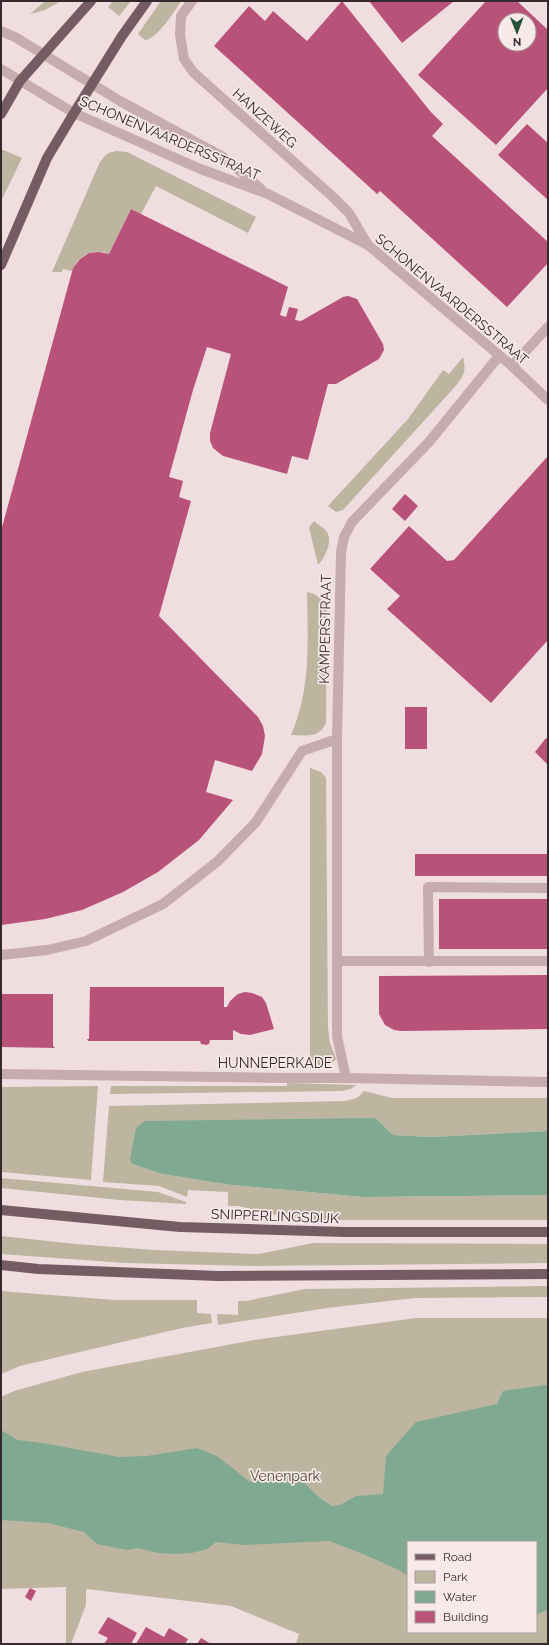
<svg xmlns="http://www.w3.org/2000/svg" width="549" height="1645" viewBox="0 0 549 1645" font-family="Raleway,sans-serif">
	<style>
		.green { fill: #bdb59f; fill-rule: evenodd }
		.water { fill: #7faa91 }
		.building { fill: #b95279; fill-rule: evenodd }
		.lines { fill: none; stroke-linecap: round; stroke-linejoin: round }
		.lane { stroke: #c6abaf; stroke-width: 10 }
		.street { stroke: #c6abaf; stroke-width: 10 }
		.primary { stroke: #755c63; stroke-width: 10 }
		.labels { text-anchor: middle; stroke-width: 3.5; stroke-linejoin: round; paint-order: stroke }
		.street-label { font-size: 14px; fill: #35292d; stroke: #f8e9ea }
		.park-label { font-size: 14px; fill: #504830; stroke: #f8e9ea }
	</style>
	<rect width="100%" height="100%" fill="#f0dddf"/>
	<g class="green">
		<path d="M45,1H61L45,10L30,14Z"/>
		<path d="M113,1H131L119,16L108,7Z"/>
		<path d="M161,1H181C175,11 156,40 145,40L138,34Z"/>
		<path d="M1,149L22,158L1,201Z"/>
		<path d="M117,151L127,152L256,217L248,233L156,186L141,214L131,209L109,254C93,248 78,255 72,271L63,269L62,272H52L100,162C105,155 108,152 117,151Z"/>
		<path d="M463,357C467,372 463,377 453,389L343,510L336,512L328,506L408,419L443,370L449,374Z"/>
		<path d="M314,521C318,524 324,528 327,532C333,541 325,558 318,565L309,527Z"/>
		<path d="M307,592C318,594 323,600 327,609L326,723C319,739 306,735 291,735C311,690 308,641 307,592Z"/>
		<path d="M310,768L321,772L326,778L328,1028L330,1043L336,1059L326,1069H310Z"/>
		<path d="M287,1083L357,1085L350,1089L342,1091L110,1094L111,1086H287Z"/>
		<path d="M98,1086L91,1180L1,1172V1087Z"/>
		<path d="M364,1091L392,1098H548V1131L431,1137L393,1135L376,1118L132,1164L162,1174L231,1185L363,1197L548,1195V1220H297L238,1206H228V1192L188,1190L187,1197L159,1186L103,1182L109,1106L345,1101L357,1098Z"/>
		<path d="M1,1178L158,1192L186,1202V1204L120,1200L1,1188Z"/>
		<path d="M1,1236L76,1244L155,1250L259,1254L313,1243L548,1244V1263L254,1266L125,1263L1,1254Z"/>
		<path d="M548,1286V1297L415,1298L327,1308L218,1325L217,1314L238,1315V1301H246L305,1289Z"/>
		<path d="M1,1291L114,1300H197V1313L211,1314L212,1323L182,1328L20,1366L1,1374Z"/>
		<path d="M416,1318H548V1644H296L299,1634L231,1606L86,1589V1605L71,1644H66V1587L1,1589V1397L14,1391L82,1372L254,1340ZM408,1542H536V1632H408Z"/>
	</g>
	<g class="water">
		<path d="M376,1118L393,1135L431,1137L548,1131V1195L363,1197L231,1185L162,1174L132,1164L130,1159L136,1128L145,1121Z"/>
		<path d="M545,1385H548V1610L537,1614L536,1542H408V1576L399,1570L363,1554L329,1541L244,1545L216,1542L207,1549L192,1553L174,1554L158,1553L138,1548L127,1550L97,1544L84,1532L48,1523L1,1520V1430L18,1440L48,1444L119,1457L147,1456L197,1448L217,1456L250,1482L271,1474H295L320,1498L332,1506L340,1505L356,1496L383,1494L386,1456L416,1422L497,1404L503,1391Z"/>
	</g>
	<g class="building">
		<path d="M342,1L430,111L443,124L432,136L548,242V263L507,307L380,191L377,194L365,183L214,46L249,6L265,21L273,11L307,41Z"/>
		<path d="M369,1H454L402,43Z"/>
		<path d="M486,1H517L548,30V88L496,145L418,75ZM505,20H529V44H505Z"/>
		<path d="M527,124L548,143V200L498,155Z"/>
		<path d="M131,209L288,287L280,315L286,317L289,307L298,309L295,320L301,321L343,297L348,296L357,299L383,344L384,350L379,359L336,384H328L308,460L292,456L287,474L223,456L213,448L210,441V433L231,354L207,347L193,390L169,477L183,481L179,497L191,501L159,616L258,717L263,726L265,736L262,754L252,771L215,760L206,792L233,800L199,840L158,872L123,892L82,910L45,919L1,925V531L73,268L80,259L89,253L99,252L109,254Z"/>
		<path d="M548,456V640L491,703L387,609L400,596L370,569L409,526L447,561L454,560Z"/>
		<path d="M405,494L418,506L405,521L392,509Z"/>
		<rect x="405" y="707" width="22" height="42"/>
		<path d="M546,738L548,740V765L535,752Z"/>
		<rect x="415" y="854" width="133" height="22"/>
		<rect x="439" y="899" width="109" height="50"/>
		<path d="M548,975V1029L401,1031L394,1030L385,1025L379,1014V976Z"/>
		<path d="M90,987H224V1007H227L230,1001L238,994L245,992L252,993L262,997L266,1003L274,1029L250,1035L241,1034L233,1030V1040H210L209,1044L206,1045L201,1044L200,1041H88L87,1039H89Z"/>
		<path d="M1,994H53V1046L55,1048L1,1047Z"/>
		<path d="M30,1588L36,1591L31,1601L25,1597Z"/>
		<path d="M108,1617L137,1633L131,1644H104L108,1638L98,1633Z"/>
		<path d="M146,1627L164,1637L169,1628L188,1639L185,1644H136Z"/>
		<path d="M201,1638L211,1644H197Z"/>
	</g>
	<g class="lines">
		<g class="lane">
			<path d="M1,955L47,950L86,941L163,904L218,861L256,822L302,751L337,739"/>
			<path d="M337,961H548"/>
			<path d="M429,962L428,887L548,888"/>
			<path d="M1,1074L283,1078H346"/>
		</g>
		<g class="street">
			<path d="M192,1L181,16L180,35L184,59L193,72L333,197L349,213L368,245"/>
			<path d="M1,31L15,37L120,101L223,157L261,189"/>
			<path d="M1,69L74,113L198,168L268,194L368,245L512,366L548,400"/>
			<path d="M499,356L429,442L352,522L344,537L341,552L337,739V1036L346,1078L548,1082"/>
			<path d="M512,366L548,327"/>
		</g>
		<g class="primary">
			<path d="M1,114L20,81L91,1"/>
			<path d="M1,265L47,158L74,113L122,36L147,1"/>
			<path d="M1,1210L180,1227L345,1232H548"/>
			<path d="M1,1265L38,1269L218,1276L548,1274"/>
		</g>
	</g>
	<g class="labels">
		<g class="street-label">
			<text transform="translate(265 118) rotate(42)" y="5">HANZEWEG</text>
			<text transform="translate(170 138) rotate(23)" y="5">SCHONENVAARDERSSTRAAT</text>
			<text transform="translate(452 299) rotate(40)" y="5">SCHONENVAARDERSSTRAAT</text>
			<text transform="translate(325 629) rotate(-89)" y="5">KAMPERSTRAAT</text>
			<text x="275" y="1068">HUNNEPERKADE</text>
			<text transform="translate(275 1216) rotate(2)" y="5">SNIPPERLINGSDIJK</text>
		</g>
		<g class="park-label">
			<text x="285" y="1481">Venenpark</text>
		</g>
	</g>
	<rect width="549" height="1645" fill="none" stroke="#35292d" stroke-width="4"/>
	<rect x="407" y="1541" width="130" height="92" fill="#f8e9ea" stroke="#aa9c9e"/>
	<rect x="415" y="1554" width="20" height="6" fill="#755c63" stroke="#aa9c9e"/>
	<text x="443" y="1561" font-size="12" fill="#35292d">Road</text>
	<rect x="415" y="1571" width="20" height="12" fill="#bdb59f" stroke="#aa9c9e"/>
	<text x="443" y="1581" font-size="12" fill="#35292d">Park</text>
	<rect x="415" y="1591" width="20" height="12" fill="#7faa91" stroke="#aa9c9e"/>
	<text x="443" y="1601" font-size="12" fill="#35292d">Water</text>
	<rect x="415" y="1611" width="20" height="12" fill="#b95279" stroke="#aa9c9e"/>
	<text x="443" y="1621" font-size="12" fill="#35292d">Building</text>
	<g transform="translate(517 32) rotate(179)"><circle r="19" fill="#f8e9ea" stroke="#aa9c9e"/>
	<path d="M0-3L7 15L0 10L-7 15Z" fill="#235238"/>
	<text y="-6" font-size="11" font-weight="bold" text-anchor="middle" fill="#35292d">N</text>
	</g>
</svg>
